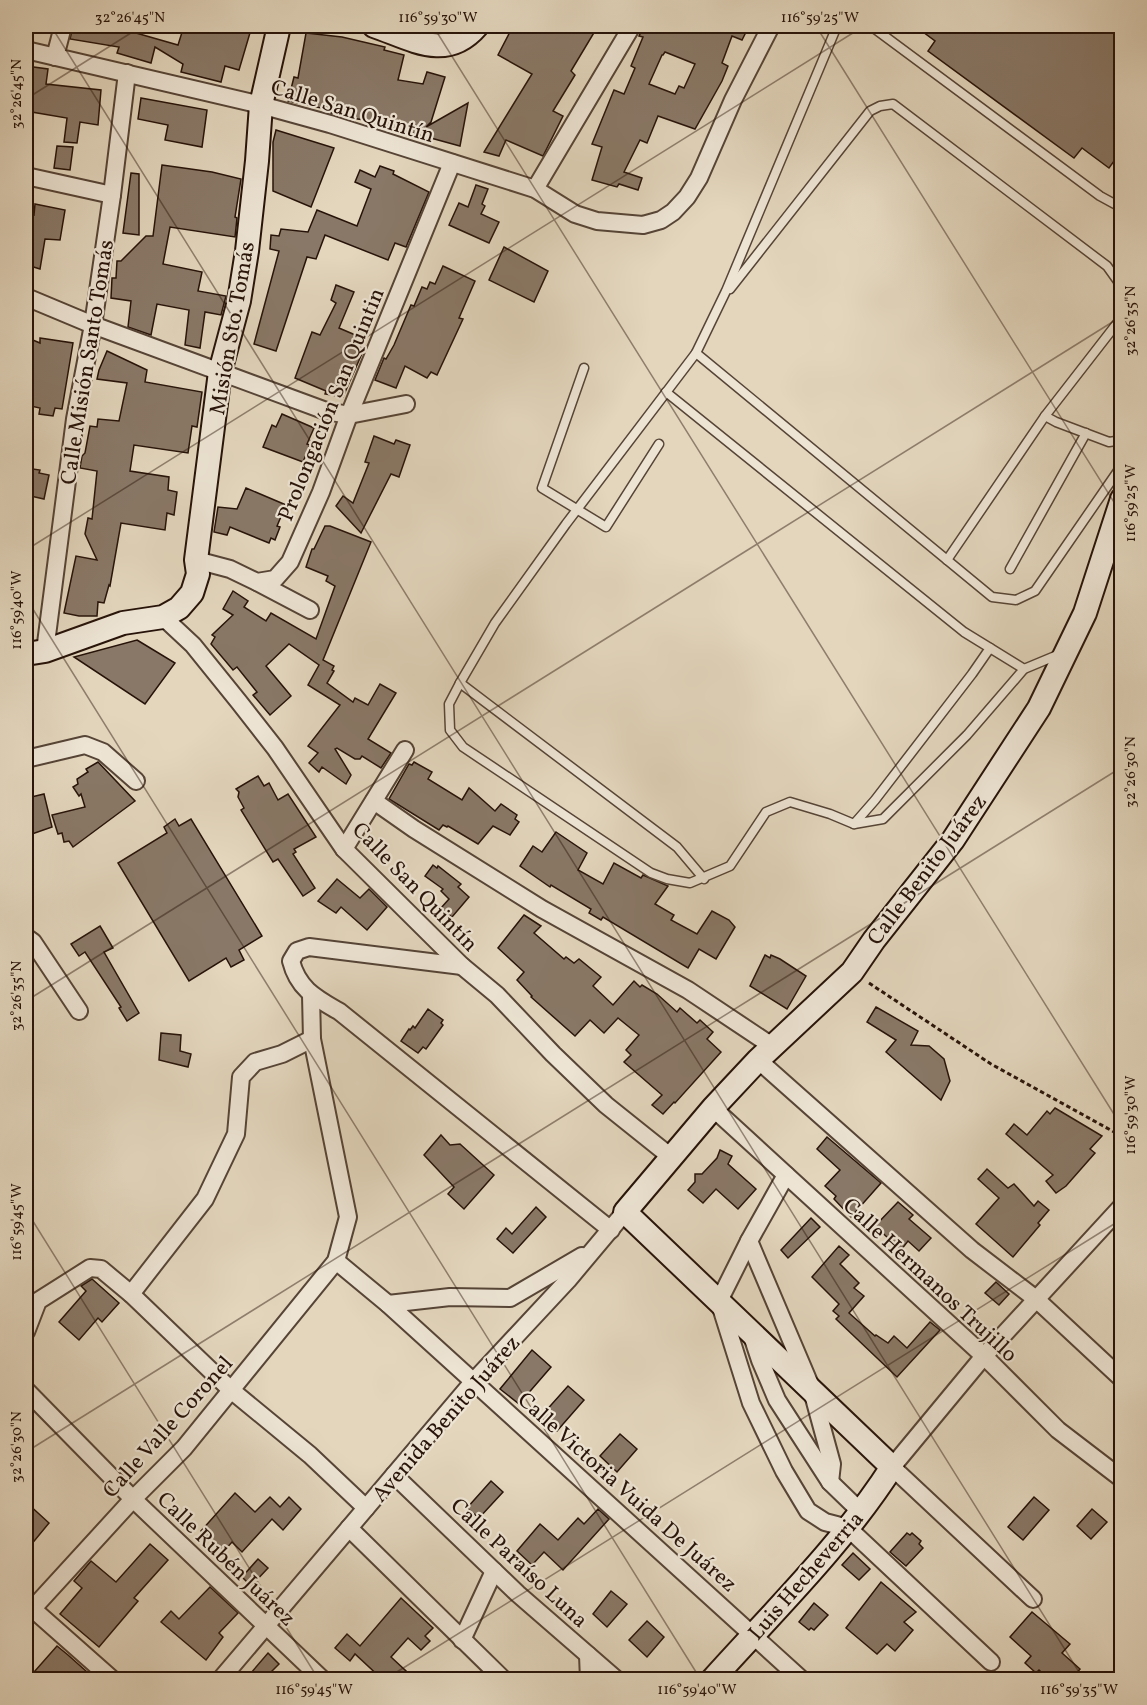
<svg xmlns="http://www.w3.org/2000/svg" width="1147" height="1705" viewBox="0 0 1147 1705" font-family="Vollkorn,serif">
	<style>
		.building { fill: #897867; stroke: #271309; stroke-width: 1.5; fill-rule: evenodd }
		.lines { fill: none; stroke-linecap: round; stroke-linejoin: round }
		.lane-casing { stroke: #564436; stroke-width: 11 }
		.street-casing { stroke: #564436; stroke-width: 20 }
		.secondary-casing { stroke: #271309; stroke-width: 26 }
		.path { stroke: #271309; stroke-width: 3; stroke-dasharray: 4.5 3; stroke-linecap: butt }
		.lane { stroke: #ede4d4; stroke-width: 8 }
		.street { stroke: #ede4d4; stroke-width: 16 }
		.secondary { stroke: #ede4d4; stroke-width: 22 }
		.ticks { fill: none; stroke: #271309; stroke-width: 1.5; stroke-opacity: 0.45 }
		.labels { text-anchor: middle; stroke-width: 4.5; stroke-linejoin: round; paint-order: stroke }
		.street-label { font-size: 22px; fill: #271309; stroke: #ede4d4 }
		.neatline { fill: none; stroke: #271309; stroke-width: 2 }
		.ticks-label { font-size: 15px; text-anchor: middle; fill: #271309 }
	</style>
	<rect width="100%" height="100%" fill="#e3d6bd"/>
	<filter id="stains"><feTurbulence type="fractalNoise" baseFrequency=".00333" numOctaves="4"/><feColorMatrix values="0 0 0 0 .2 0 0 0 0 .09 0 0 0 0 .02 0 0 0 .5 -.17"/></filter>
	<radialGradient id="worn" r=".72"><stop offset=".6" stop-color="#630" stop-opacity="0"/><stop offset="1" stop-color="#630" stop-opacity=".3"/></radialGradient>
	<g class="building">
		<path d="M73,26H123L122,29L178,45L184,26H252L239,70L225,66L221,82L181,72L183,64L155,47L151,63L117,53L119,47L70,39Z"/>
		<path d="M513,26H598L571,71L575,75L553,111L563,116L543,156L506,140L499,156L484,152L532,74L498,55Z"/>
		<path d="M644,26H749L742,40L732,36L722,63L728,66L722,81L695,129L658,116L647,143L640,140L624,172L642,178L638,190L619,184L617,187L592,180L602,147L592,144L614,90L624,94L635,68L631,66L643,37L639,36ZM665,52L695,64L684,88L679,86L675,94L649,84L662,55H663Z"/>
		<path d="M915,26H1122V157L1114,161L1109,168L1082,148L1074,158L928,51L935,41Z"/>
		<path d="M306,33L342,37L385,47L384,50L404,55L398,80L423,84L427,72L445,77L431,122L426,127L468,103L460,146L365,120L343,117V114L331,113V110L288,101L294,77L298,78Z"/>
		<path d="M26,66L48,69L46,84L101,90L98,125L80,122L77,143L64,142L67,118L26,111Z"/>
		<path d="M141,98L207,110L202,147L165,140L168,125L138,119Z"/>
		<path d="M276,130L334,148L311,207L273,191V142Z"/>
		<path d="M57,146L73,147L70,170L54,168Z"/>
		<path d="M162,165L212,172L241,179L235,217L237,218L235,237L170,227L163,264L202,272L198,291L226,296L221,315L205,312L200,348L185,345L189,310L157,304L151,335L128,327L131,301L111,298L112,278H116L117,261H121L146,236H153Z"/>
		<path d="M380,166L394,171L393,174L429,192L406,247L395,243L388,260L325,235L316,259L307,257L276,351L254,344L279,251L270,249L271,235L279,236L281,229L308,232L317,210L357,226L371,189L355,182L360,170L375,177Z"/>
		<path d="M131,173L139,174V235L123,233Z"/>
		<path d="M476,185L488,189L482,204L485,206L481,214L499,222L489,243L449,225L459,203L468,207Z"/>
		<path d="M35,204L65,210L60,240L45,239L40,269L27,265L31,239L26,238V234L30,214L34,215Z"/>
		<path d="M504,247L548,271L534,302L489,280Z"/>
		<path d="M443,266L475,281L459,318L463,319L437,375L431,372L427,378L405,366L396,388L375,380L384,358L386,359L394,345L411,305L414,306L422,287L427,289L430,282L435,284Z"/>
		<path d="M336,285L354,292L339,328L360,337L357,346L364,349L343,397L325,394L326,391L295,378L312,332L320,335L336,303L331,300Z"/>
		<path d="M40,338L73,343L62,409L55,408L53,416L39,414L40,408L26,405V378L27,379L33,340L40,343Z"/>
		<path d="M107,351L147,370L145,382L202,392L197,427L192,426L188,453L134,445L130,471L169,477L168,490L177,492L174,515L167,513L165,530L121,523L110,586L109,585L104,603L98,602L97,616H79L64,613L76,556L97,560L85,534L88,518L92,519L97,471L80,468L82,456L85,453L90,426L97,427L98,419L119,421L127,383L97,379L99,370Z"/>
		<path d="M282,414L314,428L307,444L310,445L303,462L263,447L272,425L276,427Z"/>
		<path d="M374,436L394,444L396,440L410,445L399,477L391,474L361,533L336,506L343,496L353,503L369,463L365,462Z"/>
		<path d="M26,468L40,470L39,473L49,475L44,499L26,495Z"/>
		<path d="M246,488L286,505L277,526L280,527L275,540L271,538L269,543L230,527L227,535L214,532L218,507L237,509Z"/>
		<path d="M325,526H330L371,542L323,660L334,666L332,670L334,671L327,683L353,702L355,698L368,705L380,684L396,693L368,739L391,753L381,768L362,756L360,759H355L337,748L335,749L351,775L346,784L322,767L319,772L309,763L318,753L308,746L340,705L308,685L319,665L289,644L266,666L291,696L270,715L253,695L257,692L237,667L233,670L211,644L215,637L212,635L233,615L223,609L233,591L248,601L244,607L266,621L271,613L316,639L335,586L326,581L328,576L306,567L312,549H314Z"/>
		<path d="M137,640L175,663L145,704L74,657Z"/>
		<path d="M98,762L135,801L73,847L69,841L64,842L62,833L58,834L52,815L85,807L81,794L79,796L73,787L78,784L77,779L88,772L86,769Z"/>
		<path d="M414,762L432,772L428,779L462,800L469,788L495,811L501,804L517,815L515,819L519,822L510,835L493,826L478,844L448,826L447,827L443,825L439,830L389,799L409,764L412,765Z"/>
		<path d="M258,776L264,786L269,783L278,800L288,794L316,837L294,849L296,852L293,854L315,888L303,896L278,859L273,862L241,810L244,808L238,797L239,792L236,789Z"/>
		<path d="M44,794L52,827L32,834L27,798Z"/>
		<path d="M175,819L179,826L191,819L262,936L239,950L244,960L231,967L226,958L189,981L118,863L167,833L164,827Z"/>
		<path d="M556,832L587,853L578,870L603,884L614,863L641,878L643,875L668,886L655,904L674,915L671,920L697,934L712,911L729,920L735,927L716,959L699,949L688,968L603,917L601,920L589,913L591,909L551,885L550,887L520,866L533,846L542,852Z"/>
		<path d="M433,865L437,868L438,866L461,884L458,887L469,897L452,917L441,908L449,899L441,891L443,889L425,876Z"/>
		<path d="M337,879L360,898L369,889L387,907L367,930L341,907L336,913L318,901Z"/>
		<path d="M524,915L541,926L534,933L564,959L566,957L574,963L579,959L601,977L593,986L613,1005L634,981L640,987L642,985L657,994L677,1012L680,1008L697,1023L700,1020L713,1032L707,1039L721,1052L675,1103L674,1102L663,1114L652,1105L662,1095L624,1062L631,1055L626,1050L639,1035L618,1018L604,1033L590,1020L575,1036L531,997L532,996L517,980L524,972L498,948Z"/>
		<path d="M100,926L113,948L104,952L139,1013L127,1021L119,1008L121,1007L85,952L79,956L71,944Z"/>
		<path d="M765,955L770,958L771,955L780,959L806,976L787,1009L750,986Z"/>
		<path d="M876,1007L918,1031L911,1045L929,1046L944,1059L950,1081L941,1100L886,1052L896,1040L867,1022Z"/>
		<path d="M428,1009L443,1020L441,1023L443,1025L426,1049L423,1047L418,1053L401,1041L409,1029L410,1030L413,1026L415,1028Z"/>
		<path d="M161,1033L181,1035L180,1051L191,1054L188,1067L159,1060Z"/>
		<path d="M1055,1108L1102,1136L1090,1149L1095,1153L1066,1186L1056,1193L1046,1181L1053,1175L1006,1134L1014,1124L1027,1135L1047,1111L1050,1114Z"/>
		<path d="M441,1135L450,1145L460,1144L494,1175L464,1209L448,1194L454,1187L424,1155Z"/>
		<path d="M827,1137L881,1183L851,1217L834,1199L836,1196L825,1186L840,1170L817,1149Z"/>
		<path d="M720,1150L732,1156L728,1164L756,1189L738,1209L716,1189L703,1203L688,1190L695,1182V1174H702L717,1158Z"/>
		<path d="M987,1169L1008,1188L1014,1184L1034,1206L1038,1201L1049,1210L1038,1223L1040,1225L1013,1257L976,1224L999,1198L978,1179Z"/>
		<path d="M898,1202L913,1215L909,1219L931,1238L919,1251L908,1241L901,1250L875,1226Z"/>
		<path d="M536,1207L546,1217L513,1253L497,1239L506,1228L512,1234Z"/>
		<path d="M811,1218L820,1227L788,1258L781,1250Z"/>
		<path d="M839,1246L849,1255L840,1264L859,1283L854,1288L864,1296L849,1313L875,1336L876,1335L888,1343L894,1336L907,1348L930,1322L940,1330L897,1377L836,1319L839,1316L833,1311L839,1304L812,1277Z"/>
		<path d="M92,1279L119,1303L102,1322L98,1318L79,1340L59,1322L86,1291L81,1286Z"/>
		<path d="M996,1282L1009,1294L999,1305L985,1293Z"/>
		<path d="M532,1350L551,1367L519,1404L500,1389Z"/>
		<path d="M568,1386L584,1400L557,1431L543,1419V1414Z"/>
		<path d="M620,1434L637,1449L617,1472L600,1456Z"/>
		<path d="M491,1481L503,1492L479,1518L467,1508Z"/>
		<path d="M235,1493L255,1512L270,1497L280,1507L289,1497L301,1509L283,1530L272,1519L242,1552L232,1542L224,1551L201,1531Z"/>
		<path d="M1034,1497L1049,1510L1023,1540L1008,1527Z"/>
		<path d="M26,1502L49,1523L26,1551Z"/>
		<path d="M598,1509L609,1519L563,1570L544,1552L532,1565L517,1551L540,1524L558,1540L578,1518L584,1524Z"/>
		<path d="M1092,1509L1107,1522L1091,1539L1077,1526Z"/>
		<path d="M907,1533L910,1535L912,1533L921,1541L919,1544L923,1548L906,1566L890,1552Z"/>
		<path d="M150,1544L168,1560L134,1598L138,1601L99,1647L60,1614L82,1588L74,1581L91,1561L116,1582Z"/>
		<path d="M853,1553L870,1569L859,1580L842,1565Z"/>
		<path d="M258,1559L268,1568L251,1586L242,1577Z"/>
		<path d="M881,1582L916,1612L904,1622L913,1630L895,1651L887,1644L877,1654L846,1628Z"/>
		<path d="M210,1587L238,1613L219,1633L223,1637L206,1660L161,1622L171,1611L179,1619Z"/>
		<path d="M611,1591L627,1604L607,1627L593,1614Z"/>
		<path d="M401,1598L433,1628L425,1636L430,1641L421,1650L408,1638L391,1657L406,1671L403,1673L409,1680H383L355,1654L350,1661L335,1648L347,1634L360,1646Z"/>
		<path d="M814,1603L828,1615L814,1630L811,1628L809,1630L799,1622Z"/>
		<path d="M1032,1612L1070,1644L1062,1653L1080,1669L1071,1680H1050L1039,1670L1036,1673L1025,1663L1031,1656L1010,1637Z"/>
		<path d="M647,1621L664,1637L647,1657L629,1640Z"/>
		<path d="M57,1646L68,1655L96,1680H27Z"/>
		<path d="M268,1653L279,1664L263,1680H245Z"/>
	</g>
	<g class="lines">
		<g class="lane-casing">
			<g id="lane">
				<path d="M837,26L726,291L696,353L566,524L495,623L460,683L449,704L450,730L463,747L651,873L667,879L690,883L730,866L766,812L790,802L830,814L854,824L883,819L967,735L1024,669L1060,654"/>
				<path d="M871,26L1100,196L1122,208"/>
				<path d="M730,289L870,111L880,106L893,104L1107,266L1122,287"/>
				<path d="M1122,314L1118,322L1045,416L1056,422L1109,442L1122,440"/>
				<path d="M696,353L992,597L1016,600L1035,591L1122,465"/>
				<path d="M584,368L542,488L606,527L659,444"/>
				<path d="M666,392L964,632L990,648L972,674L875,800L854,824"/>
				<path d="M947,560L1045,416"/>
				<path d="M1010,569L1086,433"/>
				<path d="M990,648L1024,669"/>
				<path d="M460,683L677,847L704,879"/>
			</g>
		</g>
		<g class="street-casing">
			<g id="street">
				<path d="M26,50L261,105L330,124L535,189L575,214L597,221L643,225L661,220L673,212L687,197L699,178L733,100L771,26"/>
				<path d="M55,57L63,26"/>
				<path d="M26,176L112,195"/>
				<path d="M535,189L632,26"/>
				<path d="M26,297L93,325L326,411L349,415L406,404"/>
				<path d="M196,560L230,569L257,582L275,579L290,562L321,492L349,415L452,163"/>
				<path d="M257,582L310,610"/>
				<path d="M163,617L193,645L239,702L275,748L344,849L462,966L497,995L553,1054L606,1105L671,1157"/>
				<path d="M45,651L75,419L93,325L112,195L127,73"/>
				<path d="M26,759L85,745L103,752L136,781"/>
				<path d="M374,801L414,829L542,909L688,990L772,1046"/>
				<path d="M344,849L405,750"/>
				<path d="M26,937L33,942L79,1011"/>
				<path d="M462,966L309,947L297,951L291,961C298,989 316,998 340,1012L611,1230"/>
				<path d="M758,1060L972,1250L1036,1299L1122,1379"/>
				<path d="M713,1108L984,1356L1058,1430L1122,1479"/>
				<path d="M786,1175L749,1241L719,1301L751,1403L784,1471L808,1511L825,1522L848,1528L991,1662"/>
				<path d="M749,1241L811,1387L832,1464L830,1482"/>
				<path d="M336,1261L388,1304L802,1680"/>
				<path d="M131,1294L205,1199L236,1134L241,1077L255,1062L282,1054L312,1039"/>
				<path d="M388,1304L450,1297L510,1298L582,1256"/>
				<path d="M26,1332L38,1301L90,1268L101,1269L131,1294L231,1390L310,1455L366,1508"/>
				<path d="M751,1333L760,1360L777,1400L830,1482L861,1512"/>
				<path d="M26,1390L133,1499L323,1680"/>
				<path d="M394,1475L518,1594L617,1680"/>
				<path d="M349,1528L504,1680"/>
				<path d="M1033,1599L892,1467L984,1356L1122,1206"/>
				<path d="M26,1603L113,1680"/>
				<path d="M26,1616L133,1499L184,1448L336,1261L348,1217L312,1039L311,995"/>
				<path d="M462,1640L494,1571"/>
				<path d="M588,1655L589,1680"/>
				<path d="M220,1680L473,1382L568,1280L625,1212"/>
			</g>
		</g>
		<g class="secondary-casing">
			<g id="secondary">
				<path d="M374,26C412,39 446,62 477,26"/>
				<path d="M26,654L45,651L123,623L163,617L179,608L192,593L198,574L196,560L220,372L239,301L247,251L257,161L261,105L279,26"/>
				<path d="M712,1680C774,1611 842,1545 892,1467L625,1212L713,1108L758,1060L852,972L874,940L953,840L1039,708L1085,613L1122,499"/>
			</g>
		</g>
		<path class="path" d="M869,983L991,1064L1116,1133"/>
		<use href="#lane" class="lane"/>
		<use href="#street" class="street"/>
		<use href="#secondary" class="secondary"/>
	</g>
	<path class="ticks" d="M51,26L1084,1680M433,26L1122,1127M816,26L1122,515M26,99L142,26M26,550L864,26M26,598L701,1680M26,1001L1122,316M26,1210L319,1680M26,1452L1122,767M384,1680L1122,1219M1106,1680L1122,1670"/>
	<g class="labels">
		<g class="street-label">
			<text transform="translate(353 110) rotate(17)" y="8">Calle San Quintín</text>
			<text transform="translate(231 328) rotate(-80)" y="8">Misión Sto. Tomás</text>
			<text transform="translate(86 362) rotate(-81)" y="8">Calle Misión Santo Tomás</text>
			<text transform="translate(330 404) rotate(-68)" y="8">Prolongación San Quintin</text>
			<text transform="translate(926 869) rotate(-53)" y="8">Calle Benito Juárez</text>
			<text transform="translate(416 886) rotate(46)" y="8">Calle San Quintín</text>
			<text transform="translate(931 1279) rotate(43)" y="8">Calle Hermanos Trujillo</text>
			<text transform="translate(445 1418) rotate(-49)" y="8">Avenida Benito Juárez</text>
			<text transform="translate(167 1426) rotate(-48)" y="8">Calle Valle Coronel</text>
			<text transform="translate(628 1491) rotate(42)" y="8">Calle Victoria Vuida De Juárez</text>
			<text transform="translate(227 1558) rotate(44)" y="8">Calle Rubén Juárez</text>
			<text transform="translate(520 1562) rotate(43)" y="8">Calle Paraíso Luna</text>
			<text transform="translate(805 1575) rotate(-49)" y="8">Luis Hecheverria</text>
		</g>
	</g>
	<rect width="1147" height="1705" fill="none" stroke="#e3d6bd" stroke-width="66"/>
	<rect x="33" y="33" width="1081" height="1639" class="neatline"/>
	<g class="ticks-label">
		<text x="130" y="22">32°26'45"N</text>
		<text x="438" y="22">116°59'30"W</text>
		<text x="820" y="22">116°59'25"W</text>
		<text transform="translate(16 94) rotate(-90)" y="5">32°26'45"N</text>
		<text transform="translate(1130 321) rotate(-90)" y="5">32°26'35"N</text>
		<text transform="translate(1130 503) rotate(-90)" y="5">116°59'25"W</text>
		<text transform="translate(16 610) rotate(-90)" y="5">116°59'40"W</text>
		<text transform="translate(1130 772) rotate(-90)" y="5">32°26'30"N</text>
		<text transform="translate(16 996) rotate(-90)" y="5">32°26'35"N</text>
		<text transform="translate(1130 1115) rotate(-90)" y="5">116°59'30"W</text>
		<text transform="translate(16 1222) rotate(-90)" y="5">116°59'45"W</text>
		<text transform="translate(16 1447) rotate(-90)" y="5">32°26'30"N</text>
		<text x="314" y="1694">116°59'45"W</text>
		<text x="697" y="1694">116°59'40"W</text>
		<text x="1079" y="1694">116°59'35"W</text>
	</g>
	<rect width="100%" height="100%" filter="url(#stains)"/>
	<rect width="100%" height="100%" fill="url(#worn)"/>
</svg>
